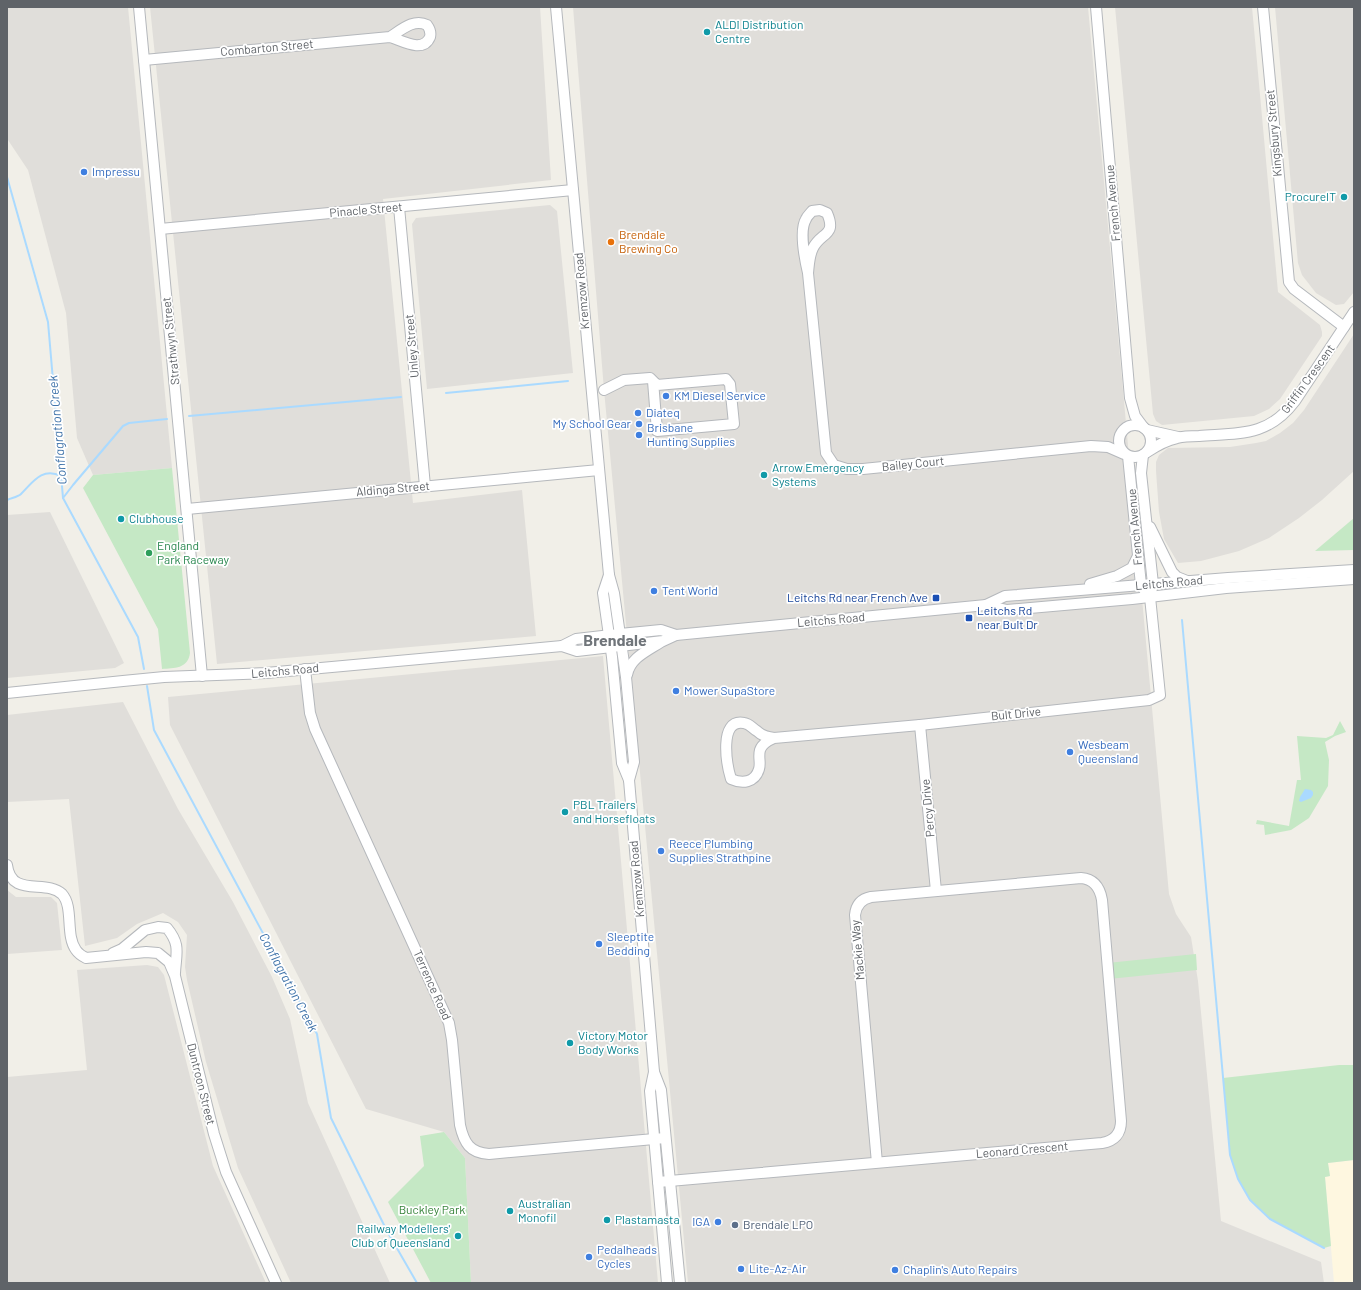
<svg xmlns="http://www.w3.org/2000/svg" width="1361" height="1290" viewBox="0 0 1361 1290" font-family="Barlow,sans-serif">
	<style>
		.commercial { fill: #fef7e0 }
		.industrial { fill: #e0deda }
		.green { fill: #c5e8c5 }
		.water { fill: #aadaff }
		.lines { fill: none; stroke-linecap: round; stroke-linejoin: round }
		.stream { stroke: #aadaff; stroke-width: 2 }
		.minor-casing { stroke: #b5b8bc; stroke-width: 12 }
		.minor { stroke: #fff; stroke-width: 10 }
		.culture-dot { fill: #0f9aa8; stroke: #fff; stroke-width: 1.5 }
		.shop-dot { fill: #3f7fe0; stroke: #fff; stroke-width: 1.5 }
		.food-dot { fill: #e8710a; stroke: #fff; stroke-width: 1.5 }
		.leisure-dot { fill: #2e9e5b; stroke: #fff; stroke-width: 1.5 }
		.transit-dot { fill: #1a4fb4; stroke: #fff; stroke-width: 1.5 }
		.service-dot { fill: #5c6f8a; stroke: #fff; stroke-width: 1.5 }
		.labels { text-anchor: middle; stroke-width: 3.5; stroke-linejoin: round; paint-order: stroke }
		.culture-label { font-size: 12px; fill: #0d838f; stroke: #fff; text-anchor: start }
		.street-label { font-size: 12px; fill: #5f6368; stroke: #fff }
		.shop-label { font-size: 12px; fill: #366cbe; stroke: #fff; text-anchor: start }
		.food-label { font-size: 12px; fill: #c56008; stroke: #fff; text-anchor: start }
		.leisure-label { font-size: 12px; fill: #27864d; stroke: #fff; text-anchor: start }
		.transit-label { font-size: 12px; fill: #164399; stroke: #fff; text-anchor: end }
		.park-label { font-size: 12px; fill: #348238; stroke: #fff }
		.service-label { font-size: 12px; fill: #4e5e75; stroke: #fff; text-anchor: start }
		.water-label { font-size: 13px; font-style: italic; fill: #4174aa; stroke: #fff }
		.district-label { font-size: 16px; font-weight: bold; fill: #70757a; stroke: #fff }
	</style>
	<rect width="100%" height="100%" fill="#f1efe8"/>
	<path class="commercial" d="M1354,1160V1283H1334L1325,1177L1330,1176L1328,1163Z"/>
	<g class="industrial">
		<path d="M7,7H128L172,468L93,475L77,438L66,313L28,170L8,140L7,126Z"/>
		<path d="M150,7H540L551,180L383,199L413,503L522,490L536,636L217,664Z"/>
		<path d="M573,7H1088L1169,894L1176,914L1191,937L1198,981L1221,1221L1321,1262L1324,1283H688L604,390Z"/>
		<path d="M1115,7H1252L1278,292L1320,325L1322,332V336L1280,399L1269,409L1254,416L1162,425L1156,421L1153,414Z"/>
		<path d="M1275,7H1354V292L1344,304L1336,305L1316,293L1302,275L1298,263Z"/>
		<path d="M550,205L557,211L573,373L427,389L412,224L416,218Z"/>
		<path d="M1354,334V471L1322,500L1299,518L1269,538L1239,551L1201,561L1178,563L1164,539L1159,512L1156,471V462L1159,455L1168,448L1230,447L1256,443L1266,441L1280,433L1293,423L1304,410Z"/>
		<path d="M50,512L124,663L115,668L7,678V515Z"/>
		<path d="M603,656L658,1283H471L465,1158L444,1132L366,1109L170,725L168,697Z"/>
		<path d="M123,702L178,809L233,902L272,977L290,1019L308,1103L390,1283H291L238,1168L206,1062L187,980L185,967L187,935L178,922L163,913L137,924L117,938L85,946L69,799L7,802V715Z"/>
		<path d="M7,890L16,897H51L57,903L62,950L7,954Z"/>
		<path d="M147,965L158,967L164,975L213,1166L266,1283H7V1077L87,1070L77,970Z"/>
	</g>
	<g class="green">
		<path d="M172,468L190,653C188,669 174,668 162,669L158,629L83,488L93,475Z"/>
		<path d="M1354,518V550L1315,551Z"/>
		<path d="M1340,721L1346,732L1335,736L1325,742L1329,760L1328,786L1309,818L1291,830L1265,835L1264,825L1256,824L1257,820L1289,826L1297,780H1301L1297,736L1326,738L1333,735Z"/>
		<path d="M1196,954L1197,970L1109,979L1107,963Z"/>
		<path d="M1339,1065H1354V1160L1328,1163L1330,1176L1325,1177L1331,1246L1324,1248L1270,1219L1250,1200L1238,1179L1230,1156L1223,1078Z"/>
		<path d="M444,1132L465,1158L471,1283H431L388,1202L424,1166L420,1136Z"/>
	</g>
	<path class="water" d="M1305,789L1311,790L1313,792V795L1311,798L1301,802L1299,801L1300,797Z"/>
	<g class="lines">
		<g class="stream">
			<path d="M7,177L48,322L63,498L138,637L144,669"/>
			<path d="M446,393L568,381"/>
			<path d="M189,416L401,397"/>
			<path d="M63,498L73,485L123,426L129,423L167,419"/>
			<path d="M7,500C11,498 18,497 21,494C33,482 42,467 61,476"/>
			<path d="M1182,620L1230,1155L1238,1179L1250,1200L1270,1219L1324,1248"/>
			<path d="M147,686L154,730L317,1034L331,1118L387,1231L417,1283"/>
		</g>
		<g class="minor-casing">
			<g id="minor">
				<path d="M139,7L202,676"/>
				<path d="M556,7L609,575L614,593L626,677L634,762L629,780L654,1072L661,1090L680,1283"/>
				<path d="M1096,7L1130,398L1135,416L1144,428"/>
				<path d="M1263,7L1289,282L1294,289L1344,327"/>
				<path d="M144,60L390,37C401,40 423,54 430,37C431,33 430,29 427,25C414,18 401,30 390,37"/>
				<path d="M399,207L425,486"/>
				<path d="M160,229L573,190"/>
				<path d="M808,273C809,264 809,256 813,248C821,232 837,236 827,213L820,210L812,211C810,214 807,216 806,219C799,230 805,260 808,273L826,453L834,465L847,469H863L1091,446L1108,447L1124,454"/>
				<path d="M604,390L624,380L650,378L657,385L726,379L730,384L734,424L657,431L653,381"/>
				<circle cx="1135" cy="441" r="16"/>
				<path d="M1147,430L1178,437"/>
				<path d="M1147,452C1156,446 1167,440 1177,438C1184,436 1192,436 1199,436C1239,433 1268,437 1295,401L1354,312"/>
				<path d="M1128,456L1140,575L1141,585L1145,591"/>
				<path d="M187,509L599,470"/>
				<path d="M1150,527L1172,572L1177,577L1187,581"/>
				<path d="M609,575L603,593L612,657L622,763L629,780"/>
				<path d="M1090,584L1117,576L1132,568L1138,556"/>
				<path d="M986,605L1005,596L1228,578L1354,570"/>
				<path d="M562,646L576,639L620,634L661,630L676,635"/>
				<path d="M305,669L310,713L315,729L449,1023L452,1040L460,1125C464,1143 470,1153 489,1154L665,1138"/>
				<path d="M627,675C630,658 647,651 661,642"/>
				<path d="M7,693L123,681L164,677L266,673L562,646L577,651L663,641L676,635L986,605L1007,610L1132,599L1226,588L1354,579"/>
				<path d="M920,725L936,891"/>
				<path d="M774,738C767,741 762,744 760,750C758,757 761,763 759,769C755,783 742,784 731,779C727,766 718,718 744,723C750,724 752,728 757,731C762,736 767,737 774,738L920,725L1149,700L1160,695L1150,597L1153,584L1141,473L1143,455"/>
				<path d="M7,865C11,898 46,879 62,894C74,907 65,935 76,950C78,953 82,956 86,958L146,952L158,953L169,962L175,976L214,1134L226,1172L276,1283"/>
				<path d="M113,953L122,949L145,930L158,927L167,928C181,945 176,953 175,973"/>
				<path d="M654,1072L650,1091L667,1283"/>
				<path d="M658,1182L1102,1143C1114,1141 1121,1134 1121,1121L1102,900C1100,888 1094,879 1081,878L871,897C861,899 856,905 855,915L877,1163"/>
			</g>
		</g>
		<use href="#minor" class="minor"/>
	</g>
	<g class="culture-dot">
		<circle cx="707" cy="32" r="4"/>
		<circle cx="1344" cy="197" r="4"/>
		<circle cx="764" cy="475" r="4"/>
		<circle cx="121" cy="519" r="4"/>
		<circle cx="565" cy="812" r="4"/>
		<circle cx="570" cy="1043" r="4"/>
		<circle cx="510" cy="1211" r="4"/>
		<circle cx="607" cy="1220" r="4"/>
		<circle cx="458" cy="1236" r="4"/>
	</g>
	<g class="shop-dot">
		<circle cx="84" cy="172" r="4"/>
		<circle cx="666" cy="396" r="4"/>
		<circle cx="638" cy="413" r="4"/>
		<circle cx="639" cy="424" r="4"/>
		<circle cx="639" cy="435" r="4"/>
		<circle cx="654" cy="591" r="4"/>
		<circle cx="676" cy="691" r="4"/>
		<circle cx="1070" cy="752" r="4"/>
		<circle cx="661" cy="851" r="4"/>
		<circle cx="599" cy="944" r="4"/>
		<circle cx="718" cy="1222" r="4"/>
		<circle cx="589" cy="1257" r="4"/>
		<circle cx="741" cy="1269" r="4"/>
		<circle cx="895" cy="1270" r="4"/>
	</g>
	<circle class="food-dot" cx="611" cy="242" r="4"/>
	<circle class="leisure-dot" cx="149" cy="553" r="4"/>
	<g class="transit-dot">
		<rect x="932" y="594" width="8" height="8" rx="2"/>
		<rect x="965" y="614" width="8" height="8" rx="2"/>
	</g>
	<circle class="service-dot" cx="735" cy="1225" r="4"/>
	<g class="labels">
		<g class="culture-label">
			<text x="715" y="29">ALDI Distribution<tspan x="715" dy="14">Centre</tspan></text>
			<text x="1336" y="201" text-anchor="end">ProcureIT</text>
			<text x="772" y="472">Arrow Emergency<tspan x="772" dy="14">Systems</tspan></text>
			<text x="129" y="523">Clubhouse</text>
			<text x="573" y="809">PBL Trailers<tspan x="573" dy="14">and Horsefloats</tspan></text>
			<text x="578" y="1040">Victory Motor<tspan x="578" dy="14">Body Works</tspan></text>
			<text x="518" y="1208">Australian<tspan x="518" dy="14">Monofil</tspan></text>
			<text x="615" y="1224">Plastamasta</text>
			<text x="450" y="1233" text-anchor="end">Railway Modellers'<tspan x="450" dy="14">Club of Queensland</tspan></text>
		</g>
		<g class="street-label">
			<text transform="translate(267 48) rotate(-5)" y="4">Combarton Street</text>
			<text transform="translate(1274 133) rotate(-95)" y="4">Kingsbury Street</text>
			<text transform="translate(1113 203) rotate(-95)" y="4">French Avenue</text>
			<text transform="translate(366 210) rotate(-5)" y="4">Pinacle Street</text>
			<text transform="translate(582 291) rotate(-95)" y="4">Kremzow Road</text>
			<text transform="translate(171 341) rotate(-96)" y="4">Strathwyn Street</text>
			<text transform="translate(412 346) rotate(-95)" y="4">Unley Street</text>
			<text transform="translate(1308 379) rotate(-54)" y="4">Griffin Crescent</text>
			<text transform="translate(913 464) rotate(-6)" y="4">Bailey Court</text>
			<text transform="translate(393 489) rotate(-5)" y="4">Aldinga Street</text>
			<text transform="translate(1135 527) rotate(-95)" y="4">French Avenue</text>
			<text transform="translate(1169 583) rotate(-5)" y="4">Leitchs Road</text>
			<text transform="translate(831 620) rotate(-5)" y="4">Leitchs Road</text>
			<text transform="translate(285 671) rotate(-5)" y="4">Leitchs Road</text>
			<text transform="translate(1016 714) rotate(-6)" y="4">Bult Drive</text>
			<text transform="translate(928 808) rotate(-95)" y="4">Percy Drive</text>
			<text transform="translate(637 879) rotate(-95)" y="4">Kremzow Road</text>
			<text transform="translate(858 950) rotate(-95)" y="4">Mackie Way</text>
			<text transform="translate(432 985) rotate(66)" y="4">Terrence Road</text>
			<text transform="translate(201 1084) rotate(76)" y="4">Duntroon Street</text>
			<text transform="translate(1022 1150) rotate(-5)" y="4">Leonard Crescent</text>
		</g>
		<g class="shop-label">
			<text x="92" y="176">Impressu</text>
			<text x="674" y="400">KM Diesel Service</text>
			<text x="646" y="417">Diateq</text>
			<text x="631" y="428" text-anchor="end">My School Gear</text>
			<text x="647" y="432">Brisbane<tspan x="647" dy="14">Hunting Supplies</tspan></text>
			<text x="662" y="595">Tent World</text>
			<text x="684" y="695">Mower SupaStore</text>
			<text x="1078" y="749">Wesbeam<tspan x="1078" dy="14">Queensland</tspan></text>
			<text x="669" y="848">Reece Plumbing<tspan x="669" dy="14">Supplies Strathpine</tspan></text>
			<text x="607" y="941">Sleeptite<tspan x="607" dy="14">Bedding</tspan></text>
			<text x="710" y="1226" text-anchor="end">IGA</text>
			<text x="597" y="1254">Pedalheads<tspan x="597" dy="14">Cycles</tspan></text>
			<text x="749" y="1273">Lite-Az-Air</text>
			<text x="903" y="1274">Chaplin's Auto Repairs</text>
		</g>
		<g class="food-label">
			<text x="619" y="239">Brendale<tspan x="619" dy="14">Brewing Co</tspan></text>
		</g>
		<g class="leisure-label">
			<text x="157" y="550">England<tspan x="157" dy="14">Park Raceway</tspan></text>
		</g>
		<g class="transit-label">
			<text x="928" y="602">Leitchs Rd near French Ave</text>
			<text x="977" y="615" text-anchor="start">Leitchs Rd<tspan x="977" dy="14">near Bult Dr</tspan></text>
		</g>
		<g class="park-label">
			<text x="432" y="1214">Buckley Park</text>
		</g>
		<g class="service-label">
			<text x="743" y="1229">Brendale LPO</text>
		</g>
		<g class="water-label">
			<text transform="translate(57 430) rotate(-95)" y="5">Conflagration Creek</text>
			<text transform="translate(289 982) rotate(62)" y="5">Conflagration Creek</text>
		</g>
		<g class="district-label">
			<text x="615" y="646">Brendale</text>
		</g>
	</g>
	<rect width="1361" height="1290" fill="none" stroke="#5f6368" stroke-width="16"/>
</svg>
